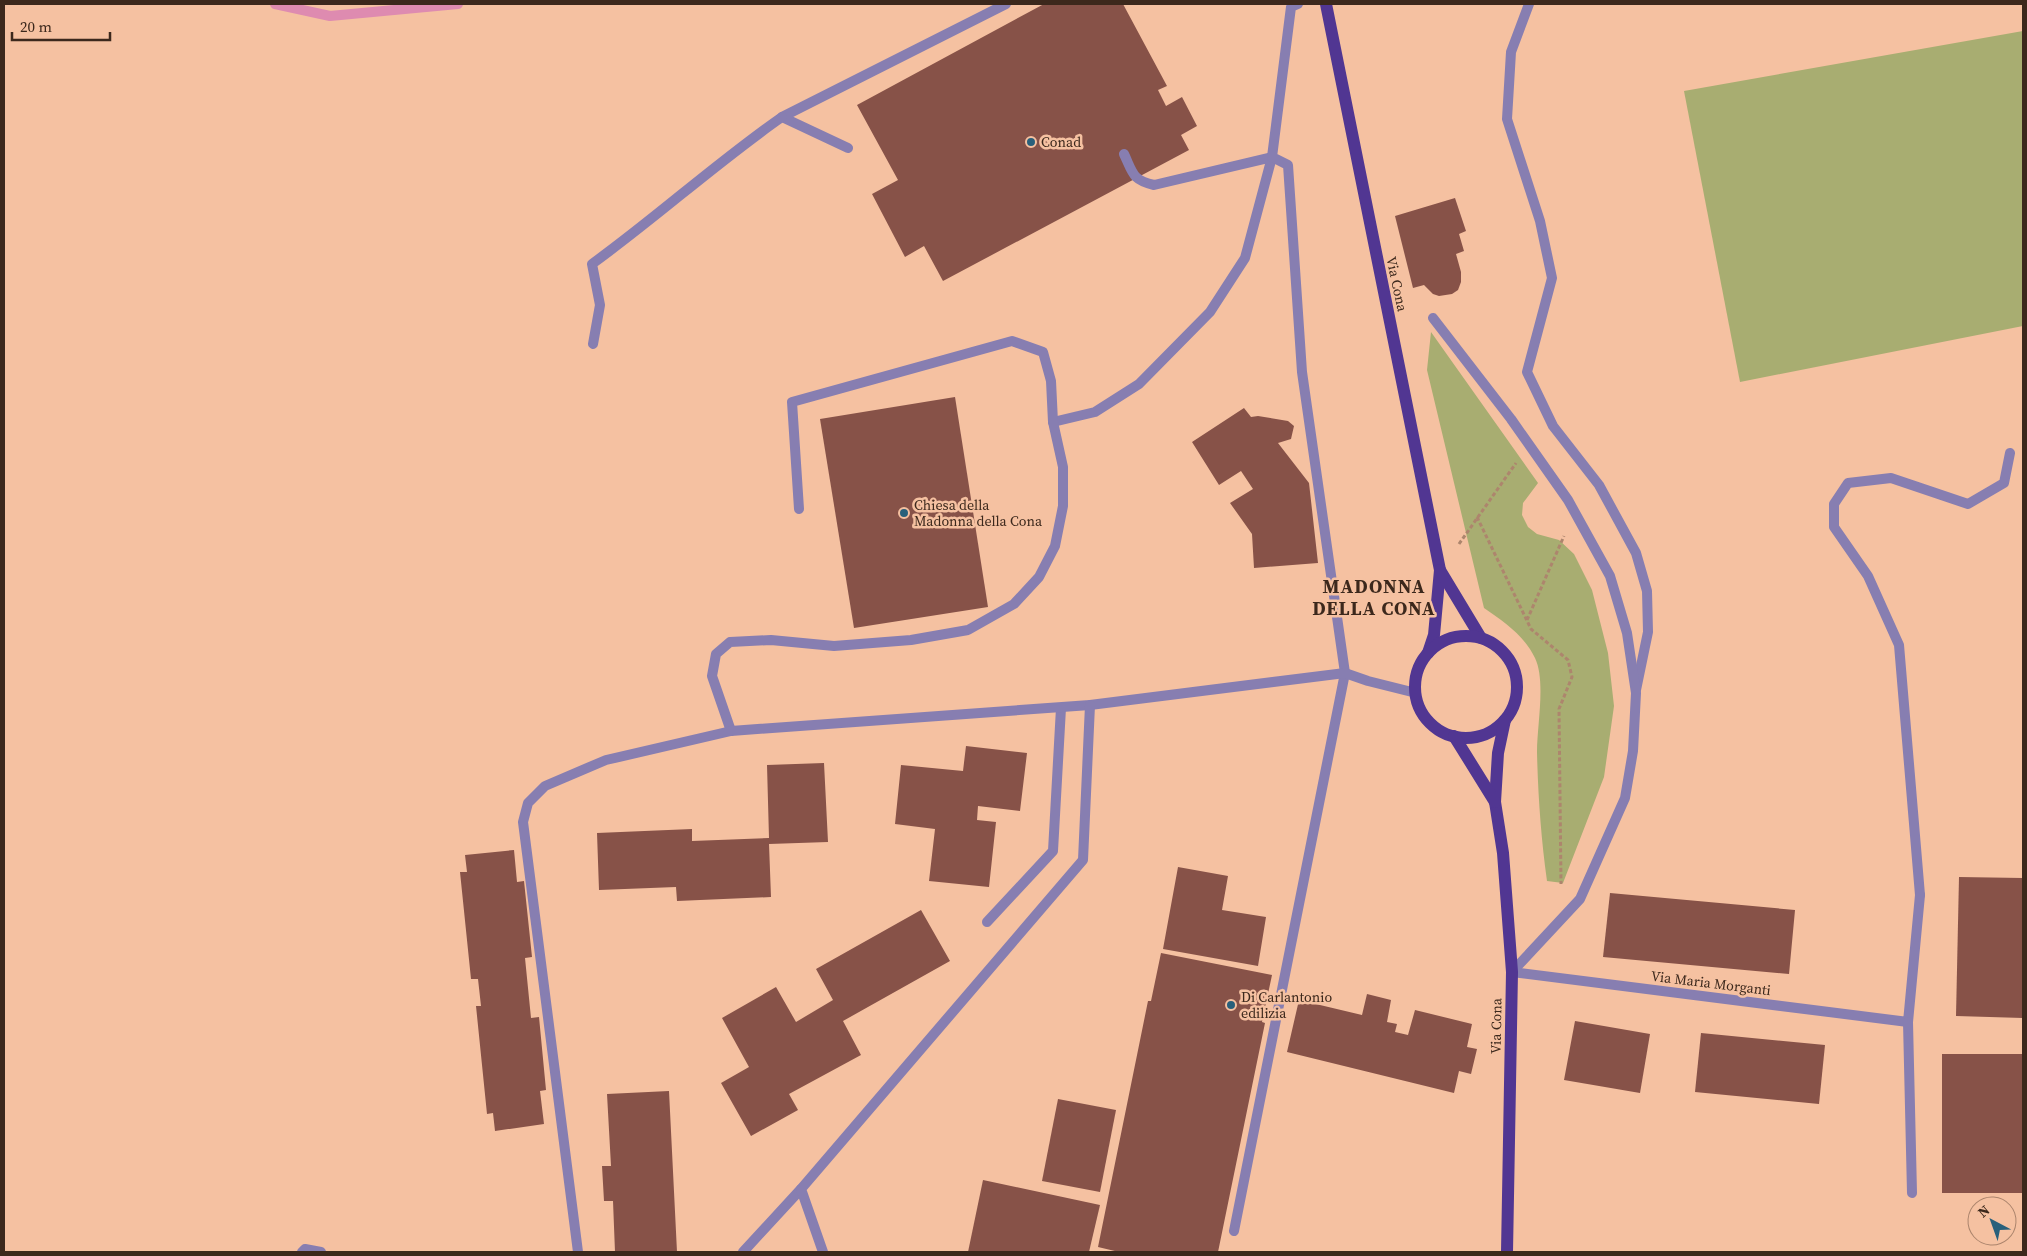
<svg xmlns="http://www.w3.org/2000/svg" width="2027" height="1256" viewBox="0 0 2027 1256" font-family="'Source Serif 4',serif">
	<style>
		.park { fill: #a8ad71 }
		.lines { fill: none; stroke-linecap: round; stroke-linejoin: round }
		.stream { stroke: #de8bb0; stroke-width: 10 }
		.building { fill: #875248 }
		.path { stroke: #ad856d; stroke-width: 3; stroke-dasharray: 4 2.5; stroke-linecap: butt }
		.lane { stroke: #877eb1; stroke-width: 10 }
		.street { stroke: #877eb1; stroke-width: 10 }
		.primary { stroke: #513692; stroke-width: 12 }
		.poi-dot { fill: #29607b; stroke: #f5c1a1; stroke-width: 2 }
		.labels { text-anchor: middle; stroke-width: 5; stroke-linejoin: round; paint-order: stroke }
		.poi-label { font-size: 14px; fill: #3c281c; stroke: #f5c1a1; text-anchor: start }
		.street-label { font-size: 14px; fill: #3c281c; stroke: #f5c1a1 }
		.district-label { font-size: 19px; font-weight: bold; letter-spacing: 1px; fill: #3c281c; stroke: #f5c1a1 }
	</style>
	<rect width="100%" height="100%" fill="#f5c1a1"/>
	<g class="park">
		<path d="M2023,31V326L1740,382L1684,91Z"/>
		<path d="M1431,332L1538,483L1523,503L1522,515L1528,527L1537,534L1559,540L1574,554L1592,590L1608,653L1614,706L1604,777L1563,883L1547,881C1541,837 1538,796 1537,752C1537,725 1546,681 1535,658C1524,635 1504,622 1484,608L1427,370Z"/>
	</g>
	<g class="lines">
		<path class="stream" d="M275,4L330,16L458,4"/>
	</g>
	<g class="building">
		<path d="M1044,4H1123L1167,86L1158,90L1166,106L1182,97L1197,126L1181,135L1189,150L943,281L924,246L905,257L872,194L898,180L857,105Z"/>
		<path d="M1455,198L1466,231L1459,234L1464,251L1456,254L1461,272V282L1458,290L1452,294L1439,296L1433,294L1424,285L1413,288L1395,216Z"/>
		<path d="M955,397L988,607L854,628L820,419Z"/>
		<path d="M1244,408L1251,417L1258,416L1288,421L1294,426L1291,439L1278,443L1309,483L1318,563L1254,568L1252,534L1230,503L1253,489L1241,471L1219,485L1192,442Z"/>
		<path d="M966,746L1027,753L1020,811L978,806L977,820L996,822L989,887L929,881L935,829L895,824L901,765L963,771Z"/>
		<path d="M824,763L828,842L769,844L771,897L677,901L676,887L599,890L597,833L692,829V841L769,838L767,765Z"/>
		<path d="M514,850L517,882L524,881L532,957L525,958L531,1018L539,1017L546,1090L540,1091L544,1124L495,1131L493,1113L487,1114L476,1006H481L478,979H471L460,872H467L465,855Z"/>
		<path d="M1178,867L1228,876L1222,910L1266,917L1258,966L1163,949Z"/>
		<path d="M1959,877L2023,878V1018L1956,1016Z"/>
		<path d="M1610,893L1795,910L1789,974L1603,957Z"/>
		<path d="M921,910L950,961L843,1021L861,1055L789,1094L798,1110L751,1136L721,1083L749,1067L722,1018L776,987L796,1022L833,1000L816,969Z"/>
		<path d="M1161,953L1272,975L1262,1022L1265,1023L1218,1252H1119L1098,1247L1148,1001H1151Z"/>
		<path d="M1367,994L1391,1000L1387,1022L1397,1024L1395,1032L1408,1035L1415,1010L1472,1024L1467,1047L1477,1049L1471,1074L1459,1071L1454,1093L1287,1052L1299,1000L1362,1015Z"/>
		<path d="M1575,1021L1650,1034L1640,1093L1564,1080Z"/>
		<path d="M1701,1033L1825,1045L1819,1104L1695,1092Z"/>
		<rect x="1942" y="1054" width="81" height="139"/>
		<path d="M669,1091L677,1252H615L613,1201H604L602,1166H611L607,1094Z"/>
		<path d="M1058,1099L1116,1110L1100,1192L1042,1181Z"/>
		<path d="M983,1180L1100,1205L1089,1252H968Z"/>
	</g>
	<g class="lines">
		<g class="path">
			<path d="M1477,517L1531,629L1568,660L1572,677L1559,709L1561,884"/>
			<path d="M1459,544L1516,463"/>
			<path d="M1527,620L1564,536"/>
		</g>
		<g class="lane">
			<path d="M1529,4L1511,52L1507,119L1540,221L1552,278L1527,372L1553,426L1599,485L1636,553L1647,591L1648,632L1636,690"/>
			<path d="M848,148L782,117L1006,4"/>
			<path d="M593,344L600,305L592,264C657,217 716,163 782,117"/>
			<path d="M1053,422L1095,412L1139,384L1210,312L1245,258L1272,157L1154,185C1132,180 1133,173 1124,154"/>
			<path d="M731,731L712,676L716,654L730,642L771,640L834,646L911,640L968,630L1014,604L1039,577L1055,546L1063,506V467L1053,422L1051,381L1043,352L1012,341L792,402L799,509"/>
			<path d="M1920,895L1899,645L1868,576L1834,527V504L1848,483L1891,478L1968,504L2004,483L2010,453"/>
			<path d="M987,922L1053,851L1061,708"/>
			<path d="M1234,1231L1345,673L1302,372L1288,165L1272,157L1291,7L1298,4"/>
		</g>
		<g class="street">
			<path d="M1433,318L1511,419L1568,500L1610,576L1627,633L1636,693L1633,751L1625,798L1580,899L1512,972"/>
			<path d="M1512,972L1908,1022L1920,895"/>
			<path d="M1908,1022L1912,1193"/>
			<path d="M302,1252L305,1249L321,1252"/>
			<path d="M578,1252L523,822L528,803L545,786L606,760L731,731L1090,705L1345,673L1368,681L1416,693"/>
			<path d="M743,1252L801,1189"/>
			<path d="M823,1252L801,1189L1083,860L1090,705"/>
		</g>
		<g class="primary">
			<path d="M1326,4L1440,570L1434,635L1428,653"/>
			<path d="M1440,570L1481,638"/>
			<circle cx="1466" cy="687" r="51"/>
			<path d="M1505,720L1498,753L1495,802L1503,853L1512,972L1507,1252"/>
			<path d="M1454,736L1495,802"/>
		</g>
	</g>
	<g class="poi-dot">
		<circle cx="1031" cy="142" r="5"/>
		<circle cx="904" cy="513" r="5"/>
		<circle cx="1231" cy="1005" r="5"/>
	</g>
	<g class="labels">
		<g class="poi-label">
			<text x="1041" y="147">Conad</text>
			<text x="914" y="510">Chiesa della<tspan x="914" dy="16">Madonna della Cona</tspan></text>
			<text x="1241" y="1002">Di Carlantonio<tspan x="1241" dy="16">edilizia</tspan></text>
		</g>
		<g class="street-label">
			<text transform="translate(1397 284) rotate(78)" y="5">Via Cona</text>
			<text transform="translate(1711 983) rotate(7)" y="5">Via Maria Morganti</text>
			<text transform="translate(1496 1026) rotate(-89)" y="5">Via Cona</text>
		</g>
		<g class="district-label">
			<text x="1374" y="593">MADONNA<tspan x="1374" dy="22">DELLA CONA</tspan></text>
		</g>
	</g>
	<rect width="2027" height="1256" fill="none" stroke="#3c281c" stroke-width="10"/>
	<g transform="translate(1992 1221) rotate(319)"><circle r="24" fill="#f5c1a1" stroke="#ab846c"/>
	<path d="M0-4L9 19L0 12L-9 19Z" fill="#29607b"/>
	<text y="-8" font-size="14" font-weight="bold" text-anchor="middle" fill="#3c281c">N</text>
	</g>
	<path d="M12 32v8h98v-8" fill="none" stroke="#3c281c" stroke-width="2.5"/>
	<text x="20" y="32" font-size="15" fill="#3c281c" stroke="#f5c1a1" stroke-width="4" paint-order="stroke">20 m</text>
</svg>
